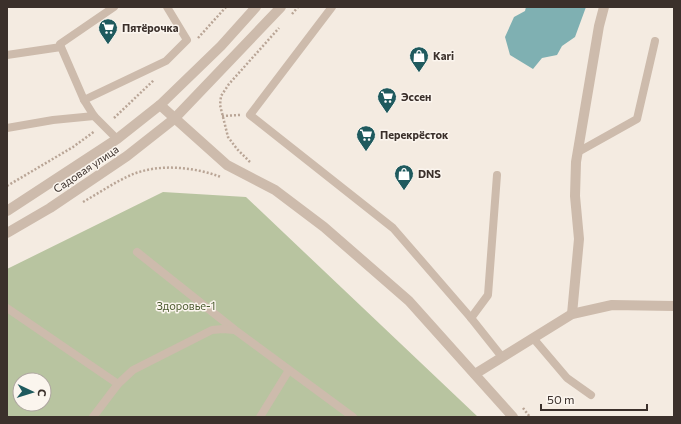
<svg xmlns="http://www.w3.org/2000/svg" width="681" height="424" viewBox="0 0 681 424" font-family="Commissioner,sans-serif">
	<style>
		.green { fill: #b8c4a0; fill-rule: evenodd }
		.water { fill: #7fb0b2 }
		.lines { fill: none; stroke-linecap: round; stroke-linejoin: round }
		.path { stroke: #b9a596; stroke-width: 2.5; stroke-dasharray: 2 2; stroke-linecap: butt }
		.service { stroke: #cdbbac; stroke-width: 8 }
		.minor { stroke: #cdbbac; stroke-width: 10 }
		.tertiary { stroke: #cdbbac; stroke-width: 10 }
		.labels { text-anchor: middle; stroke-width: 3; stroke-linejoin: round; paint-order: stroke }
		.poi-label { font-size: 11px; font-weight: bold; fill: #3b302b; stroke: #fbf5ee; text-anchor: start }
		.street-label { font-size: 11px; fill: #3b302b; stroke: #fbf5ee }
		.park-label { font-size: 11px; fill: #4a5a2e; stroke: #fbf5ee }
	</style>
	<rect width="100%" height="100%" fill="#f4ebe1"/>
	<path class="green" d="M163,192L246,197L478,417H7V269ZM20,380H44V404H20Z"/>
	<path class="water" d="M526,7H586L575,37L562,46L557,55L542,58L533,69L510,55L505,37L514,17L525,11Z"/>
	<g class="lines">
		<g class="path">
			<path d="M292,14L298,7"/>
			<path d="M198,38L226,7"/>
			<path d="M222,116L240,115"/>
			<path d="M114,118L154,80"/>
			<path d="M250,162L237,149L228,137L220,105L221,96L229,84L279,28"/>
			<path d="M7,186L73,147L95,131"/>
			<path d="M83,202C99,193 115,182 131,175C159,163 194,167 221,177"/>
			<path d="M523,408L530,417"/>
		</g>
		<g class="service">
			<path d="M332,7L250,115L393,228L471,318L502,357"/>
			<path d="M61,47L60,44L114,7"/>
			<path d="M7,55L61,47L84,100L94,116L117,139"/>
			<path d="M84,100L166,61L187,40L167,7"/>
			<path d="M7,128L53,120L94,116"/>
			<path d="M578,152L637,119L655,41"/>
			<path d="M137,252L235,330L353,417"/>
			<path d="M7,308L118,384"/>
			<path d="M471,318L488,295L497,175"/>
			<path d="M533,338L567,378L591,395"/>
			<path d="M93,417L118,384L133,370L212,330L223,329L234,330"/>
			<path d="M260,417L289,370"/>
		</g>
		<g class="minor">
			<path d="M572,314L579,239L575,196L576,162L599,26L604,7"/>
			<path d="M475,374L572,314L612,305L674,306"/>
		</g>
		<g class="tertiary">
			<path d="M160,105L227,165L275,190L324,227L409,301L513,417"/>
			<path d="M7,211L117,139L160,105L221,46L256,7"/>
			<path d="M7,233L50,208L127,156L174,119L281,7"/>
		</g>
	</g>
	<defs>
		<g id="supermarket-pin" transform="scale(1)"><path d="M0 17L-7.5 6A9.5 9.5 0 1 1 7.5 6Z" fill="#1f5a5e" stroke="#fbf5ee"/><path d="M-6-5.5h2.5l.6 2H6L4.5 2H-2.5L-4.4-4H-6ZM-1.5 3.2a1.3 1.3 0 1 0 .1 0ZM3 3.2a1.3 1.3 0 1 0 .1 0Z" fill="#fff"/></g>
		<g id="shop-pin" transform="scale(1)"><path d="M0 17L-7.5 6A9.5 9.5 0 1 1 7.5 6Z" fill="#1f5a5e" stroke="#fbf5ee"/><path d="M-5-2.5h2.3a2.7 3.5 0 0 1 5.4 0H5L5.5 6h-11ZM-1.5-2.5h3a1.5 2.3 0 0 0-3 0Z" fill="#fff"/></g>
	</defs>
	<g fill-rule="evenodd">
		<use href="#supermarket-pin" x="108" y="28"/>
		<use href="#shop-pin" x="419" y="56"/>
		<use href="#supermarket-pin" x="387" y="97"/>
		<use href="#supermarket-pin" x="366" y="135"/>
		<use href="#shop-pin" x="404" y="174"/>
	</g>
	<g class="labels">
		<g class="poi-label">
			<text x="122" y="32">Пятёрочка</text>
			<text x="433" y="60">Kari</text>
			<text x="401" y="101">Эссен</text>
			<text x="380" y="139">Перекрёсток</text>
			<text x="418" y="178">DNS</text>
		</g>
		<g class="street-label">
			<text transform="translate(86 169) rotate(-34)" y="4">Садовая улица</text>
		</g>
		<g class="park-label">
			<text x="186" y="310">Здоровье-1</text>
		</g>
	</g>
	<rect width="681" height="424" fill="none" stroke="#3b302b" stroke-width="16"/>
	<g transform="translate(32 392) rotate(94)"><circle r="19" fill="#fbf5ee" stroke="#aea6a0"/>
	<path d="M0-3L7 15L0 10L-7 15Z" fill="#1f5a5e"/>
	<text y="-6" font-size="11" font-weight="bold" text-anchor="middle" fill="#3b302b">С</text>
	</g>
	<path d="M541 404v6h106v-6" fill="none" stroke="#3b302b" stroke-width="2"/>
	<text x="547" y="404" font-size="12" fill="#3b302b" stroke="#fbf5ee" stroke-width="3" paint-order="stroke">50 m</text>
</svg>
